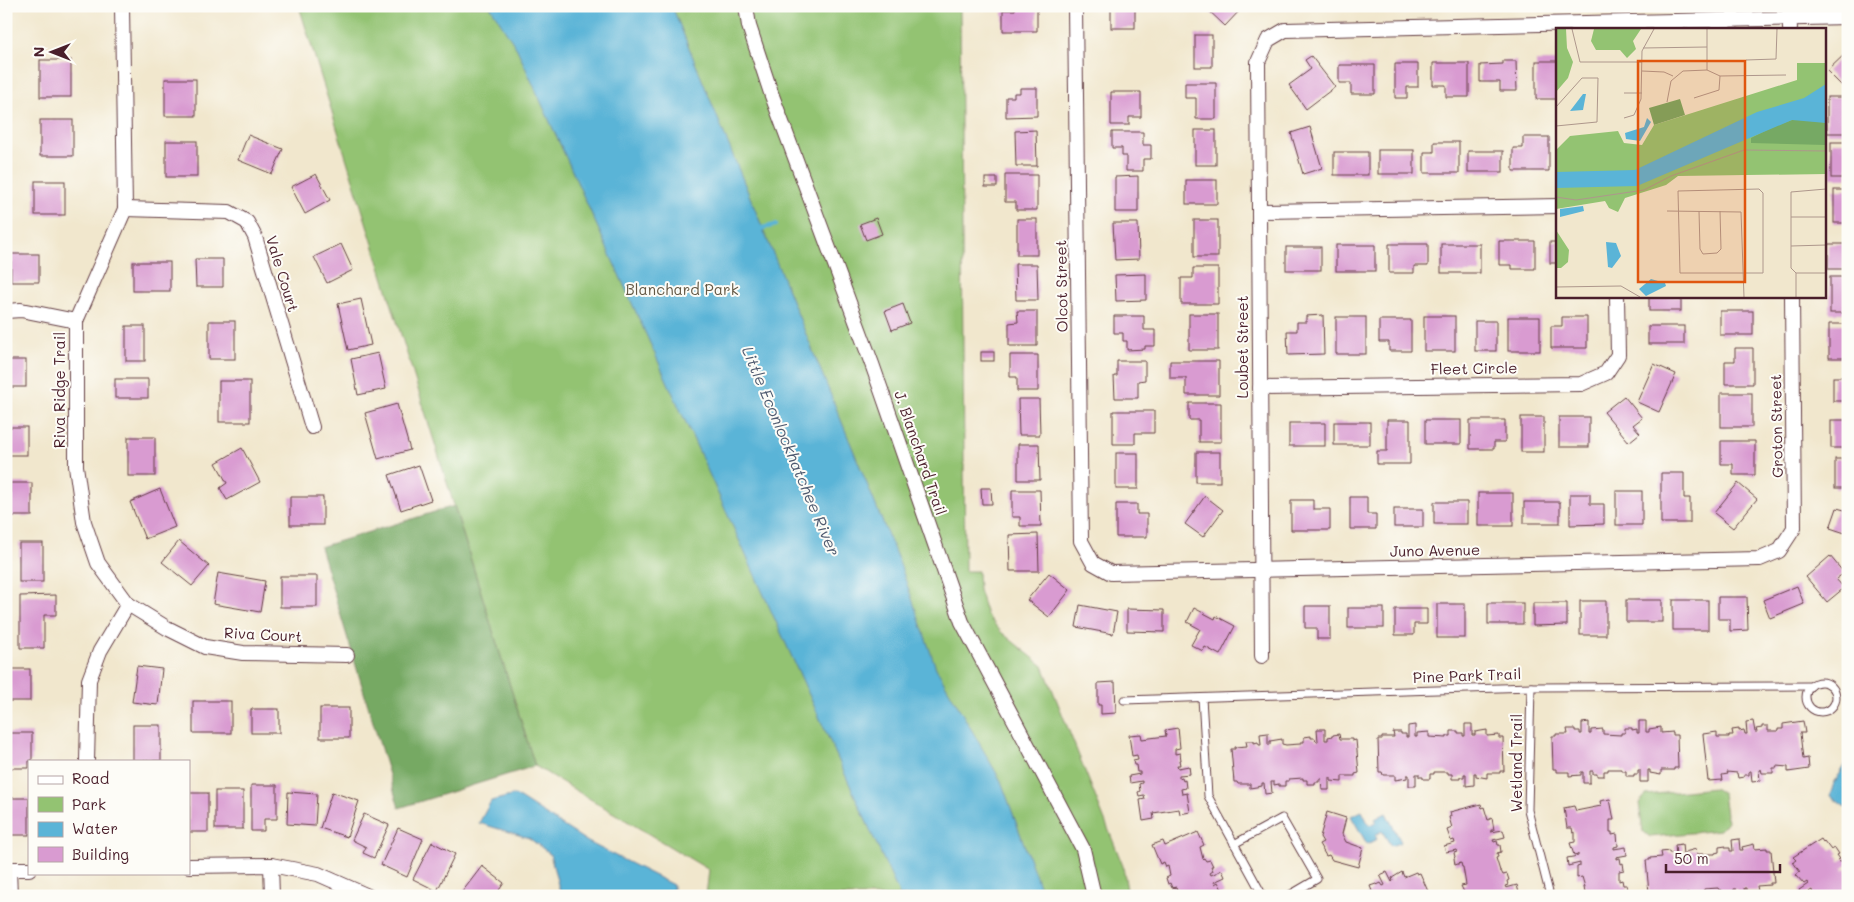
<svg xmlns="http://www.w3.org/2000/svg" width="1854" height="902" viewBox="0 0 1854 902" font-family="Mali,sans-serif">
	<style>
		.green { fill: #93c372; stroke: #6e714e }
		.forest { fill: #76a964; stroke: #606448 }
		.water { fill: #5ab4d7; stroke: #526a81 }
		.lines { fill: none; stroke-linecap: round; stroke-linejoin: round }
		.stream { stroke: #5ab4d7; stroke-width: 4.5 }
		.building { fill: #d99bd1 }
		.lane-casing { stroke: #633d43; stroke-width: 9 }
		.street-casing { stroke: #633d43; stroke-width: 16 }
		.lane { stroke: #fff; stroke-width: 7 }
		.street { stroke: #fff; stroke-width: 14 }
		.labels { text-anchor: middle; stroke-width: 4; stroke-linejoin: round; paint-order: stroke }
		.street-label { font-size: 15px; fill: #4a1f2b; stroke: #fdfcf7 }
		.park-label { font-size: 15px; fill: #645844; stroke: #fdfcf7 }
		.water-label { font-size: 16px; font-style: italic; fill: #505b70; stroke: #fdfcf7 }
		.inset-road { fill: none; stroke: #ae978c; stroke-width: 1 }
		.view { fill: #e0560e; fill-opacity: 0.15; stroke: #e0560e; stroke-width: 2.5 }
		.inset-edge { fill: none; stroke: #4a1f2b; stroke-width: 2.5 }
	</style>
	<rect width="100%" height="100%" fill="#fdfcf7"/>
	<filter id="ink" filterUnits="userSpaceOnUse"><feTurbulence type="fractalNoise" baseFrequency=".02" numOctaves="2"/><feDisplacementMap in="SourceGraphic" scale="10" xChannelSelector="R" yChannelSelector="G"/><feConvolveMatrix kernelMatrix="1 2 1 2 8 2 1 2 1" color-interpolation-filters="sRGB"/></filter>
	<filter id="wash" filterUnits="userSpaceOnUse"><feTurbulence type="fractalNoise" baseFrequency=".0096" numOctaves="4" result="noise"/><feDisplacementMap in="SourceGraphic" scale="20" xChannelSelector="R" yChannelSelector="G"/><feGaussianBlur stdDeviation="1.12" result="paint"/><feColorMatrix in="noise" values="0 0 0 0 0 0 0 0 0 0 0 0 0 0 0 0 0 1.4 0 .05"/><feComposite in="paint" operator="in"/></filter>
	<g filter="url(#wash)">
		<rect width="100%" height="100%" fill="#f1e7cd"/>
		<g class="green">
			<path d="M299,6H960L965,571H978L979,590L987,615L1001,632L1043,666L1123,866L1128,896H706L709,870L535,766Z"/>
			<path d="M1714,788L1723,794L1727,821L1720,830L1650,837L1643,831L1639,803L1646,795Z"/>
		</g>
		<path class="forest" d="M454,506L535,766L399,808L320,547Z"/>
		<g class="water">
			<path d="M490,6H672L901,567L936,668L1001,781L1043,896H900L517,49Z"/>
			<path d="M1848,761V809L1830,796L1834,783Z"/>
			<path d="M515,795L588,842L673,885V896H561L550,854L529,838L479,823L491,801Z"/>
			<path d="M1362,811L1369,825L1377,822L1375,819L1386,813L1401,842L1391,846L1382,831L1375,835L1377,839L1367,844L1351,816Z"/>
		</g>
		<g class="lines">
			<path class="stream" d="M758,229L776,225"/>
		</g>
		<g id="blocks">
			<g class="building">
				<path d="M1015,6H1037V31H1003V10H1015Z"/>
				<rect x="1111" y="6" width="24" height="22"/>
				<path d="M1204,6H1240L1242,8L1225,26Z"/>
				<rect x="1195" y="35" width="17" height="32"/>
				<path d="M1848,51V92L1827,71Z"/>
				<path d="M1311,56L1335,87L1306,109L1289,85L1311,69L1305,60Z"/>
				<rect x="40" y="60" width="31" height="37"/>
				<path d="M1503,61H1516L1517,91H1500V82H1480V65L1503,64Z"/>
				<rect x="1536" y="61" width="22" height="38"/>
				<path d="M1433,63H1469V97H1446V85H1433Z"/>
				<path d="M1395,64H1418V87H1407V98H1395Z"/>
				<path d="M1339,65H1375V94H1351V83H1339Z"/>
				<rect x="165" y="79" width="31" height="37"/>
				<path d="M1185,83H1216V119H1196V98H1185Z"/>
				<path d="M1020,88H1037V116L1006,117V97H1014V93H1020Z"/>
				<path d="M1111,92H1141V117H1129V125H1111Z"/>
				<rect x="1827" y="97" width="21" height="36"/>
				<rect x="40" y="120" width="33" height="36"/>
				<path d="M1310,127L1322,168L1303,174L1291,133Z"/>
				<path d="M1036,130L1037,166H1016L1015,131Z"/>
				<rect x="1195" y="130" width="21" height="35"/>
				<path d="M1112,132H1143V145H1151V159H1143V171H1126V156H1122V148H1112Z"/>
				<path d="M248,135L283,149L272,174L238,160Z"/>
				<path d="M1523,137H1549V171H1513V148H1523Z"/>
				<rect x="166" y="141" width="31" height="36"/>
				<path d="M1434,142H1459V173H1424V152H1434Z"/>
				<rect x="1831" y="142" width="17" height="36"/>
				<rect x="1378" y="150" width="36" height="24"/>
				<rect x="1468" y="151" width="35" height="21"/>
				<rect x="1334" y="152" width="34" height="23"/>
				<path d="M316,174L330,200L305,214L291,187Z"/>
				<path d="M1005,175H1037V210H1016V202H1005Z"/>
				<path d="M1138,176V212H1115V177Z"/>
				<rect x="985" y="178" width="12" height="9"/>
				<rect x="1186" y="180" width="31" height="24"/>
				<rect x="35" y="181" width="30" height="34"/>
				<rect x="1834" y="190" width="14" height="33"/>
				<path d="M876,218L882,234L866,240L860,224Z"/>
				<rect x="1017" y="219" width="20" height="36"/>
				<rect x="1194" y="220" width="24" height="37"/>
				<path d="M1113,223H1138L1139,259L1115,260Z"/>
				<path d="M1499,241H1535V269H1512V265H1499Z"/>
				<rect x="1550" y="242" width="8" height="21"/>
				<path d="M341,244L353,270L327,283L314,257Z"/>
				<path d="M1389,244H1428V266H1414V273H1389Z"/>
				<rect x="1441" y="244" width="39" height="29"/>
				<rect x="1828" y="244" width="20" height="25"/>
				<rect x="1336" y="245" width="39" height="26"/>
				<rect x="1286" y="247" width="35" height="23"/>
				<rect x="11" y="254" width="28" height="28"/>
				<path d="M195,259H223V287H196Z"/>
				<rect x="133" y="262" width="37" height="29"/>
				<path d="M1015,264H1037L1038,300H1016Z"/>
				<path d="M1193,268H1218V304H1181V278H1193Z"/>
				<path d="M1146,274V300L1116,301L1115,275Z"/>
				<rect x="1830" y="277" width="18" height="36"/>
				<rect x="1649" y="296" width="32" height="15"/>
				<path d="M361,299L371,345L348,350L338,304Z"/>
				<path d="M903,304L910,323L892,330L885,311Z"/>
				<path d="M1017,311H1037V346H1009V323L1018,322Z"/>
				<rect x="1720" y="311" width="33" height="24"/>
				<rect x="1189" y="314" width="29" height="36"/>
				<path d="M1323,315L1324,354L1288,355L1287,331H1297V322H1306V316Z"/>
				<path d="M1114,316H1144V330H1155V346H1145V349L1127,350V341H1123V333H1114Z"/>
				<rect x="1424" y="316" width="31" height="35"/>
				<rect x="1336" y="317" width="30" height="37"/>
				<rect x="1508" y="317" width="32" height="34"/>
				<path d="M1562,317H1587V348H1551V326H1562Z"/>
				<path d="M1379,320H1411V351H1389V342H1379Z"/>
				<rect x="209" y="321" width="26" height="38"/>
				<rect x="1475" y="321" width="21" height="30"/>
				<rect x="1829" y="324" width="19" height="34"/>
				<rect x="126" y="326" width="19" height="35"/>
				<rect x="1648" y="326" width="36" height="18"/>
				<path d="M1735,348H1753V384H1725V361H1735Z"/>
				<rect x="981" y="352" width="13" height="9"/>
				<path d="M378,353L386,389L358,395L351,359Z"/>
				<path d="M1010,355H1038V391H1017V377H1010Z"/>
				<rect x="6" y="360" width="20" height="27"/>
				<path d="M1117,361H1145V380L1138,381V398H1115L1114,376H1117Z"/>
				<path d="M1170,361H1219V395H1186V378H1170Z"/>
				<path d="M1654,364L1676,374L1659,412L1637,402Z"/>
				<rect x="1833" y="377" width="15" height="24"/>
				<rect x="115" y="379" width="33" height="19"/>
				<rect x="219" y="381" width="31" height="41"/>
				<rect x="1721" y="393" width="31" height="34"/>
				<path d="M1624,396L1642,418L1633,425L1640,433L1629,442L1604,412Z"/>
				<path d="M1018,399H1039L1040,435H1019Z"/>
				<path d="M1189,403H1221V442H1199V420H1189Z"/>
				<path d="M397,404L410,450L378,459L365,413Z"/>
				<path d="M1113,411H1154V433H1135V444H1113Z"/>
				<rect x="1521" y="417" width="23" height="35"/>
				<rect x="1559" y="417" width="30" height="30"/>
				<path d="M1387,420H1410V464H1377V451H1387Z"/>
				<rect x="1425" y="420" width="36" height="24"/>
				<path d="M1470,420H1505V442H1494V449H1470Z"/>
				<rect x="1831" y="420" width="17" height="28"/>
				<rect x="1334" y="422" width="36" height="23"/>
				<rect x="1289" y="423" width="36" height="23"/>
				<rect x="6" y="427" width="21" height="28"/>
				<rect x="128" y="437" width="27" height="39"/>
				<path d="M1721,441H1755V475H1733V464H1721Z"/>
				<path d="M1018,444H1039L1040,480H1018Z"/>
				<path d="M242,448L260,482L227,500L220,488L227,483L216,463Z"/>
				<rect x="1196" y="452" width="24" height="30"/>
				<rect x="1116" y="453" width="22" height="36"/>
				<rect x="1835" y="459" width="13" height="29"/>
				<path d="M419,465L431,500L401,510L389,475Z"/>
				<path d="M1661,473H1684V498H1690V523H1661Z"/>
				<rect x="10" y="483" width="22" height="33"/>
				<path d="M1738,483L1757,499L1733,528L1714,513Z"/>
				<path d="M981,488H991L992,504H982Z"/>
				<path d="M160,489L175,527L145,539L130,502Z"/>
				<path d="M1012,490H1040L1041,526H1020V517H1012Z"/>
				<rect x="1616" y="491" width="26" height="34"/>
				<rect x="1478" y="493" width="35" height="33"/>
				<path d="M1570,494H1590V504H1604V524L1570,525Z"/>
				<path d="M1205,496L1223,510L1203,537L1185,524Z"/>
				<rect x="290" y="497" width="33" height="28"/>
				<path d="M1350,497H1367V514H1376V529H1350Z"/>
				<path d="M1291,500H1313V509H1330V530H1291Z"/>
				<rect x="1434" y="502" width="33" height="22"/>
				<rect x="1524" y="502" width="36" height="21"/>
				<path d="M1116,504H1137V514H1147V537H1116Z"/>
				<path d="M1837,508L1848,511V534L1830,528Z"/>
				<rect x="1394" y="509" width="29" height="18"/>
				<path d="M1038,534L1039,571H1010L1009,535Z"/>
				<path d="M179,541L209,566L192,586L162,562Z"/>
				<rect x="19" y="543" width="24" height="39"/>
				<path d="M1830,556L1844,573L1836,579L1844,588L1827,602L1806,577Z"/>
				<path d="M218,573L265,581L260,612L213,604Z"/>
				<path d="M1049,573L1070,590L1049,617L1027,600Z"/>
				<rect x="280" y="576" width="37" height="31"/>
				<path d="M1797,586L1804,604L1770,618L1763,600Z"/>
				<path d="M56,595V615H44V648H20V596Z"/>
				<path d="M1718,597H1747L1748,630L1730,631V619H1718Z"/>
				<rect x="1626" y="600" width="36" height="22"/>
				<rect x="1673" y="600" width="35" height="30"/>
				<rect x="1580" y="601" width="26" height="34"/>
				<rect x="1488" y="603" width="35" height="21"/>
				<path d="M1533,603H1567V625L1533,626Z"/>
				<rect x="1437" y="604" width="28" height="34"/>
				<path d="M1080,605L1117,612L1113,634L1076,627Z"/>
				<path d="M1305,606H1330V639H1317V628H1305Z"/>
				<path d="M1194,608L1215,619L1216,616L1235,626L1220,655L1205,647L1203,651L1191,645L1200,629L1187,622Z"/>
				<rect x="1348" y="608" width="36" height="20"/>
				<path d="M1127,609L1164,610V632L1127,631Z"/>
				<path d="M1395,609H1427V624H1414V635H1395Z"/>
				<path d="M137,666L162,669L158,705L132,702Z"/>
				<rect x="7" y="669" width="23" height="32"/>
				<path d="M1115,682L1116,713L1101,714V705H1098V683Z"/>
				<rect x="193" y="701" width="38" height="32"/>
				<rect x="320" y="708" width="29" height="30"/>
				<rect x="251" y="709" width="28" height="24"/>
				<path d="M1639,721H1646V732H1649V729L1661,727V733L1673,732V735H1677L1678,768H1674V770H1661V775L1650,773V770H1648V782H1640V770H1638V774H1634V776H1626V771H1622V769H1608V771H1604V776H1597V774H1593V771H1590V783H1583V772H1581V775L1569,776V772H1556V769H1553L1552,736H1556V734H1568L1567,729H1575V731H1580V734H1582V723L1589,722V734H1591V730L1603,729V734L1621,735V733H1625V728H1632V730L1637,729V733H1639Z"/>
				<path d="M1753,721L1755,732H1757L1756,729L1762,728V726H1768V731H1778V729H1783V724L1803,721L1805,733H1800L1803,759L1808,758L1809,769L1788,772V767L1776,766L1777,768H1773V773H1762L1761,769L1759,770L1760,781L1752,782L1751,771H1749V775H1744V777L1738,778L1737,773L1727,772L1728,774L1722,775L1723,780L1708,781L1703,734L1717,732V737H1729V735H1733L1732,730L1739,729V731L1744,730L1745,734H1747L1746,722Z"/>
				<path d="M1465,724H1472V735H1475V732L1487,730V736L1499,735V738H1503L1504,771H1500V773H1487V778L1476,776V773H1474V785L1466,786V774H1464V777H1460V779H1452V774H1448V772H1434V774H1430V779H1423V777H1419V774H1416V786H1409V775H1407V778L1395,780V775H1383L1382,772H1379L1378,739H1382V737H1394L1393,732H1401V734H1406V737H1408V726L1415,725V737H1417V733L1429,732V737L1447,738V736H1451V731H1458V733H1463V736H1465Z"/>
				<rect x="133" y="725" width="28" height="36"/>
				<path d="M1178,728L1180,748L1175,749V754L1180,753L1181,760H1179L1180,765H1177L1178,768L1189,766L1190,774L1179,775V778L1182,777L1183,781L1185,780L1186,788L1181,789L1182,794L1187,793L1190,812L1180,814L1179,809L1153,813L1154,819L1143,821L1140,800L1145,799L1144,795L1139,796L1138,792L1140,791L1139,784L1142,783V781L1130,783L1129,776L1140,774V772H1137L1136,765H1134L1133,761L1138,760L1137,755L1132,756L1129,735L1141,734L1142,739L1166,736L1165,730Z"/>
				<path d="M1317,729H1325V740H1328V737L1333,736V735L1339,734L1340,739H1352V741L1356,740L1359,773L1355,774V776H1342V782L1331,781V778H1329V790H1322L1321,778L1319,779V782H1315V784H1307V780H1303V778L1289,779V781H1285V786H1279V784L1274,785V782H1271L1272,793L1265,794L1264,783H1262V786L1250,788V784H1238L1237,782H1234L1231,749H1235V747L1247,746L1246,741H1254V743L1258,742L1259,745H1261L1260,734L1268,733V745H1270V741L1282,739V744L1286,745L1300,744V742H1304V737L1311,736V738H1315L1316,741H1318Z"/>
				<path d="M6,733H32V761H29V768H6Z"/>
				<path d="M251,785H277V819H264V831H251Z"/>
				<rect x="215" y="791" width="28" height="38"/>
				<path d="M288,792L317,794L315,826L287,824Z"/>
				<path d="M332,792L359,801L347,837L320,828Z"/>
				<rect x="189" y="793" width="19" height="39"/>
				<rect x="6" y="798" width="23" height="37"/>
				<path d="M1610,799L1614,820H1610V832H1612V835L1617,834L1618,846L1614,847V849L1626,847L1627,855L1616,857V859L1620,858L1621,864L1623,863L1624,870L1619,871V881L1622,880L1623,885H1627L1629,896H1581L1580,894L1585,893L1584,887H1585L1582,877L1577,878V867L1580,866V863L1568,866L1567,858L1578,856V854L1574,855L1570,843L1575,842V832L1573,833L1572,828H1567L1564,808L1574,806L1576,811L1601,806L1600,801Z"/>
				<path d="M1481,804L1482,808L1484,807L1488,820L1492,818L1494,830H1491V832L1503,830L1505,837L1493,840L1494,842L1497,841L1498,845H1500L1501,852L1497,853L1498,857L1496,858L1500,871H1501L1503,875L1507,874L1509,880L1507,881L1508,885L1505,886L1506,888L1517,885L1519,893L1508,896H1466L1461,886L1466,885L1463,867H1462L1461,863L1455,865L1454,858L1455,857L1454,853L1457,852V850L1446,852L1444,846L1455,843L1454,840L1451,841L1447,830L1452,828L1449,817L1451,816L1450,812Z"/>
				<path d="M1327,812L1346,818L1342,834L1346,842L1363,848L1358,867L1332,860L1329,855L1326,856L1319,844L1323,842L1320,837Z"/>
				<path d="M364,814L389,825L374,858L363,853L366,847L352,840Z"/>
				<path d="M398,828L423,839L407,877L381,865Z"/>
				<path d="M1198,832L1204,845L1200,847L1203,859L1204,858L1206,861L1210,860L1213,866H1211L1213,871L1210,873L1211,875L1222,870L1225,877L1214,882L1215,884L1218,882L1224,893L1220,896H1167L1166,893L1177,889L1176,887L1172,888L1170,883L1168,884L1166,878L1170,876L1168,866L1166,867L1164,862L1160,864L1152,845L1163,841L1165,846Z"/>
				<path d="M1739,839L1740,850H1743L1742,847L1754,844L1755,849L1767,848V850H1771L1774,883H1770V885L1757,886L1758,891H1746V888H1744L1745,896H1737L1736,889H1734V892H1730V894L1723,895L1722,890H1719L1718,888L1704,889V891L1700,892L1701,896H1689V893H1687V896H1679V894L1678,896H1653V893H1649L1646,860H1650V858L1662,857L1661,852L1669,851V853H1673L1674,856H1676L1675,845L1682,844L1683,855H1685V852L1696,849L1697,854H1715V853L1719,852V847L1726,846V848H1730V851H1733L1732,840Z"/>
				<path d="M1821,839L1823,842L1824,841L1831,850L1835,848L1839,854L1837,855L1840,859L1838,860L1839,862L1848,856V865L1843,868L1844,870L1847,868L1848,870V896H1813L1812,890L1802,896L1799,890L1808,884L1807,882L1804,884L1796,875L1800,872L1793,862L1796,860L1793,857Z"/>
				<path d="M432,842L455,854L437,891L413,879Z"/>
				<path d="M482,866L504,883L495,896H459Z"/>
				<path d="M1387,872L1392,882L1393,881L1392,878L1402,872L1404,877L1416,872L1417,874L1420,873L1430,896H1365L1372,891L1370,886L1376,884L1377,885L1381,883L1383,886L1385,885L1380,875Z"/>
				<rect x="193" y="893" width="43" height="3"/>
			</g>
		</g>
	</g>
	<g filter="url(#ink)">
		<use href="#blocks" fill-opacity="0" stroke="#633d43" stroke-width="1"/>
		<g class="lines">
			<g class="lane-casing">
				<g id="lane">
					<circle cx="1821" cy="697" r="15"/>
					<path d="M1531,687L1528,810L1550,896"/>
					<path d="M1202,698L1208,796L1263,896"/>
					<path d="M1124,700L1531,687L1811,686"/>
					<path d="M1234,844L1282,818L1317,879L1288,896"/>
				</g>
			</g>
			<g class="street-casing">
				<g id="street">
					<path d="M122,6L125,209L76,321V466L84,522L98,563L128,604L167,628L205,647L243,653L347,655"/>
					<path d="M746,6L749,26L771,93L872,364L962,622L1083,849L1094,896"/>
					<path d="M1075,6L1081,541L1093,563L1111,573L1760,559L1779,551L1794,528L1792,296"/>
					<path d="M1789,6L1790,29"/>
					<path d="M125,209L229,212L247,222L255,237L312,427"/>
					<path d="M1259,211L1558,206"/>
					<path d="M6,311L21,310L76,321"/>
					<path d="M1260,388L1581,384L1606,373L1618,355L1617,296"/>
					<path d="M1262,656L1258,62L1268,40L1285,30L1848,17"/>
					<path d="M87,761L89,680L100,651L128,604"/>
					<path d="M271,865L272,896"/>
					<path d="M189,866L271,865L318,874L368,896"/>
					<path d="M6,869H29"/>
					<path d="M9,869L10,896"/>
				</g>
			</g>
			<use href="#lane" class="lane"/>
			<use href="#street" class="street"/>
		</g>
	</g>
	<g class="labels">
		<g class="street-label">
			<text transform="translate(282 274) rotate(73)" y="5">Vale Court</text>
			<text transform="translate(1062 286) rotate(-91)" y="5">Olcot Street</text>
			<text transform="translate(1243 347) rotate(-90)" y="5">Loubet Street</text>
			<text transform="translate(1474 369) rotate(-1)" y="5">Fleet Circle</text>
			<text transform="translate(60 390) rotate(-90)" y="5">Riva Ridge Trail</text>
			<text transform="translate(1777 426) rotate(-91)" y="5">Groton Street</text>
			<text transform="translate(920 453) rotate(71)" y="5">J. Blanchard Trail</text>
			<text transform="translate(1435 551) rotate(-1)" y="5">Juno Avenue</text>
			<text transform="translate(263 635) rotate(3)" y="5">Riva Court</text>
			<text transform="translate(1467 676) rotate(-2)" y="5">Pine Park Trail</text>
			<text transform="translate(1517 763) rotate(-90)" y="5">Wetland Trail</text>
		</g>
		<g class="park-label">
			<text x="682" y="295">Blanchard Park</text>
		</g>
		<g class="water-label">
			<text transform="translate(791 451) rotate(67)" y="6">Little Econlockhatchee River</text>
		</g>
	</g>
	<g transform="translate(1556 28)">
		<rect width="270" height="270" fill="#f1e7cd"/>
		<path d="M0,1H10L11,20L17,34L12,50L0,64ZM38,1H85L77,13L80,21L71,30L64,22H40L35,13ZM241,35H270V146L122,148L110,157L69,170L62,184L53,180L49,173L0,181V187V122L14,108L62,103L68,115L86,117L98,97L241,52ZM0,202L13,222L12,234L5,240H0Z" fill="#93c372"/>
		<path d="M124,71L129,87L98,97L93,80ZM253,91L270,95V117L195,115V110L219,98L236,92Z" fill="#76a964"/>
		<path d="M270,56V95L236,92L81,158L0,160V144L79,142L201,84L248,70ZM27,66H30L27,82L14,83ZM91,90L95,94L84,113L70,111L69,105L88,99ZM27,178L28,183L4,189V181ZM50,214L60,215L65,228L56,240L52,239ZM95,251L109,255L110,258L90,268L83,261Z" fill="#5ab4d7"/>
		<path class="inset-road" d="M16,1L24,34H86M151,1V42M87,20L151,19M190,32L220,31L221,1M86,43L108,44L117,48M68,65H86M138,70L163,62L164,48M111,74L115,53L127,43L151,42L164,48L230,47M0,79L26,50H42L41,94L0,98M68,90L78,87L85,71L86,23L98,1M203,161L207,165V245H124L122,163ZM0,169L20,172L88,162L115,148L188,122L270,123M111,183L185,184L188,269M143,183L144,221L147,226L161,225L165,221L164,183M235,189H270M235,218L270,217M240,245H270M0,259L65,258L84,269M240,269V245L235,240V164L270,161"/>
		<path class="view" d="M82,33H189V254H82Z"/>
		<rect width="270" height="270" class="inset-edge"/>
	</g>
	<rect width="1854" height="902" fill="none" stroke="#fdfcf7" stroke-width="25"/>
	<rect x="28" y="760" width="162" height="115" fill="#fdfcf7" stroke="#b5a4a5"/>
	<rect x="38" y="776" width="25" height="8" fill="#ffffff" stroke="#b5a4a5"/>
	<text x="72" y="784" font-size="15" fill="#4a1f2b">Road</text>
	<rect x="38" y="797" width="25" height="15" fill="#93c372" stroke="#b5a4a5"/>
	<text x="72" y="810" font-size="15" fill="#4a1f2b">Park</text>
	<rect x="38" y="822" width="25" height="15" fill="#5ab4d7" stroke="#b5a4a5"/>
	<text x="72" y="834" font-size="15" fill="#4a1f2b">Water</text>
	<rect x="38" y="847" width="25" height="15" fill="#d99bd1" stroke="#b5a4a5"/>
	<text x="72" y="860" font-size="15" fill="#4a1f2b">Building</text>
	<g transform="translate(52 52) rotate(270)" stroke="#fdfcf7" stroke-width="4" paint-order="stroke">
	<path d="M0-4L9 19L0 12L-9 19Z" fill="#4a1f2b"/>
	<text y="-8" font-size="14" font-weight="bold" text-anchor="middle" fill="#4a1f2b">N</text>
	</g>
	<path d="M1666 864v8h114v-8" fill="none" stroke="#4a1f2b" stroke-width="2.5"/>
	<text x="1674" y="864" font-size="15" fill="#4a1f2b" stroke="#fdfcf7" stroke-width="4" paint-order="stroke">50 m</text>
</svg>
